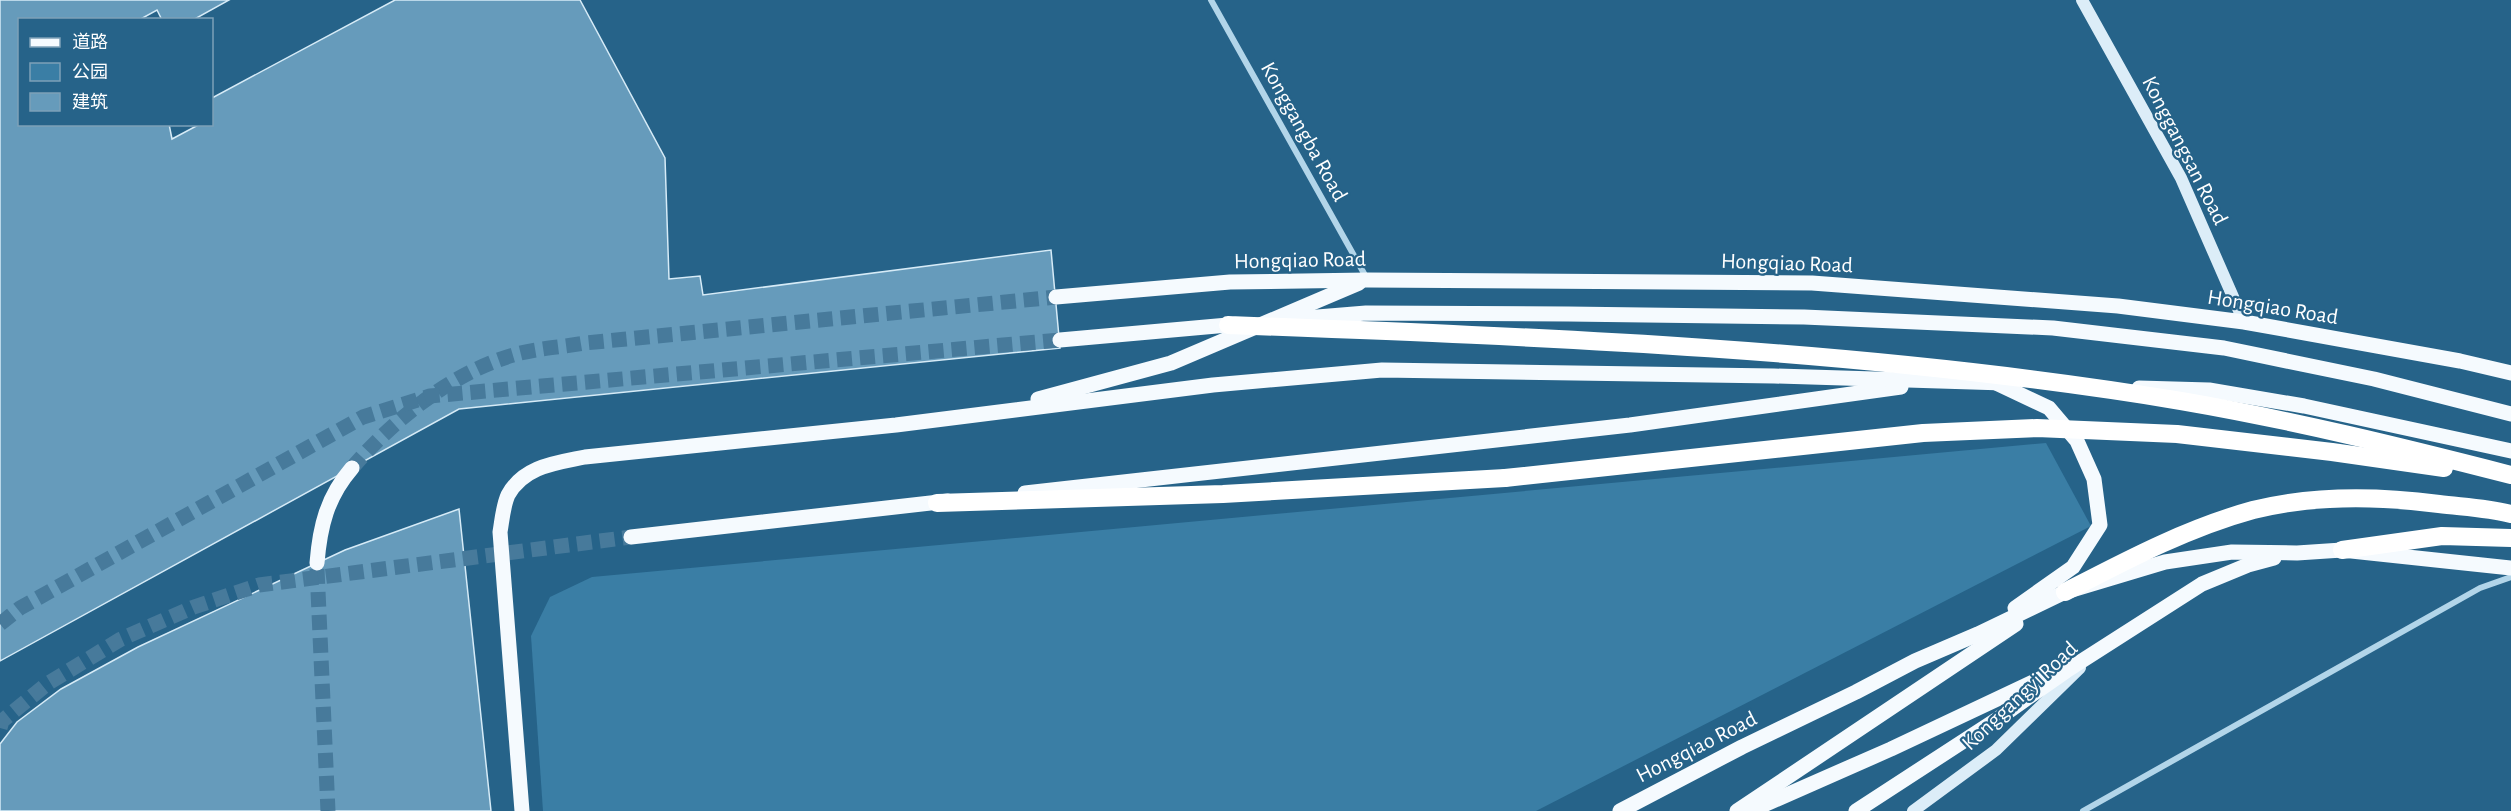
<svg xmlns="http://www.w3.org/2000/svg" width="2511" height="811" viewBox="0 0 2511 811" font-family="'Alegreya Sans','Noto Sans SC',sans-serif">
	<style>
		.green { fill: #3a7ea5 }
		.building { fill: #669bbb; stroke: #d6ebf7; stroke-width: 1.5 }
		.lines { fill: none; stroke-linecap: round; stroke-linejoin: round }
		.primary-tunnel { stroke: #477a9b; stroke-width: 15; stroke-dasharray: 15 8; stroke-linecap: butt }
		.street { stroke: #b2d5e9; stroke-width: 6 }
		.secondary { stroke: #dcedf8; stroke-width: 12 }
		.primary { stroke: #f5fafe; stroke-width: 15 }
		.highway { stroke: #fff; stroke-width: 18 }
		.primary-bridge { stroke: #f5fafe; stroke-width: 15 }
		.highway-bridge { stroke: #fff; stroke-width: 18 }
		.labels { text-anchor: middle; stroke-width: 4.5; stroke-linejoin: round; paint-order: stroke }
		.street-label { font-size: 22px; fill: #fff; stroke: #266389 }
	</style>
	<rect width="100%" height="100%" fill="#266389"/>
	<path class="green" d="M2046,443L2091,526L1536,811H543L531,636L550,597L592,577Z"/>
	<g class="building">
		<path d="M0,0H229L193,20H162L157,10L139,20H20V124H169L172,139L200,124H212V98L395,0H580L665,158L669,279L700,276L703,295L1051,250L1060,348L459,409L0,661Z"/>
		<path d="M459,509L491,811H0V744L17,722L61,689L138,647L345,550Z"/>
	</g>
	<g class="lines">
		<g class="primary-tunnel">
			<path d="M352,468C394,419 454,371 517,354C539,348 563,347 585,343L1056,297"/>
			<path d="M317,569L328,811"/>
			<path d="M0,624L20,608L363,417L430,396L1060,340"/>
			<path d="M0,728L2,721L47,684L121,639L194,607L259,585L631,537"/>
		</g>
		<g class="street">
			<path d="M1211,0L1366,277"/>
			<path d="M2083,811L2480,588L2511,577"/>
		</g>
		<g class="secondary">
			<path d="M2082,0L2181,178L2244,322"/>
			<path d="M1913,811L1996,750L2080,668"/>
		</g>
		<g class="primary">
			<path d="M1056,297L1230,282L1367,280L1812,283L2118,306L2244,322L2460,361L2511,373"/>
			<path d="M1060,340L1228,325"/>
			<path d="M1996,383L2049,408L2077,441L2094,479L2100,525L2073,567L2015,608"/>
			<path d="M2139,388L2209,390L2304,406L2511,451"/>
			<path d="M1038,399L1171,363L1359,283"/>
			<path d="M1025,493L1630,425L1901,387"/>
			<path d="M631,537L948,501"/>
			<path d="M317,563C320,526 327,497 352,468"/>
			<path d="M522,811L500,532C502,521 503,506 508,495C524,466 556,463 585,457L896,425L1213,385L1382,370L1774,376L2004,383"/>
			<path d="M1620,811L1742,747L1856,692L1915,661L1978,634L2065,592L2165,562L2232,552L2297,553L2342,550L2511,568"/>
			<path d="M1737,811L2016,624"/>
			<path d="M1750,811L1891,749L2048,675"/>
			<path d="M1856,811L1999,718L2066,671L2202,584L2248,565L2274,558"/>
		</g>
		<g class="highway">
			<path d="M937,503L1223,494L1505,478"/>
			<path d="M2342,550L2442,536L2511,538"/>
			<path d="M2065,592C2125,561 2187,528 2253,510C2313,495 2378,496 2439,504C2463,507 2488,508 2511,514"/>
		</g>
		<path class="primary-bridge" d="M1281,320L1366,313L1568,314L1804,317L2053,328L2224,348L2374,379L2511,414"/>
		<g class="highway-bridge">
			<path d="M1228,325C1544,337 1868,349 2181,401C2292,420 2402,447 2511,475"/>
			<path d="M1505,478L1923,433L2037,428L2177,434L2332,452L2444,468"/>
		</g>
	</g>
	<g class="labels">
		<g class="street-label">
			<text transform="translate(1305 131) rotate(61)" y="8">Konggangba Road</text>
			<text transform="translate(2186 150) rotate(63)" y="8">Konggangsan Road</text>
			<text transform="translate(1300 259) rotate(-1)" y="8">Hongqiao Road</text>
			<text transform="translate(1787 262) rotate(2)" y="8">Hongqiao Road</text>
			<text transform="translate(2273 306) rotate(9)" y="8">Hongqiao Road</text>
			<text transform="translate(2019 695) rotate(-43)" y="8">Konggangyi Road</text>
			<text transform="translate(1696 746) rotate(-27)" y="8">Hongqiao Road</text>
		</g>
	</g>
	<rect x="18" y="18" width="195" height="108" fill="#266389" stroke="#7da1b8" stroke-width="1.5"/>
	<rect x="30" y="38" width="30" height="9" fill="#f5fafe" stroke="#7da1b8" stroke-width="1.5"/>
	<text x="72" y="48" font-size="18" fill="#ffffff">道路</text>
	<rect x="30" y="63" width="30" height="18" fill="#3a7ea5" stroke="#7da1b8" stroke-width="1.5"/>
	<text x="72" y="78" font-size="18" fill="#ffffff">公园</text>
	<rect x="30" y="93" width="30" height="18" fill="#669bbb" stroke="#7da1b8" stroke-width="1.5"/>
	<text x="72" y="108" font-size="18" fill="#ffffff">建筑</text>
</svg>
